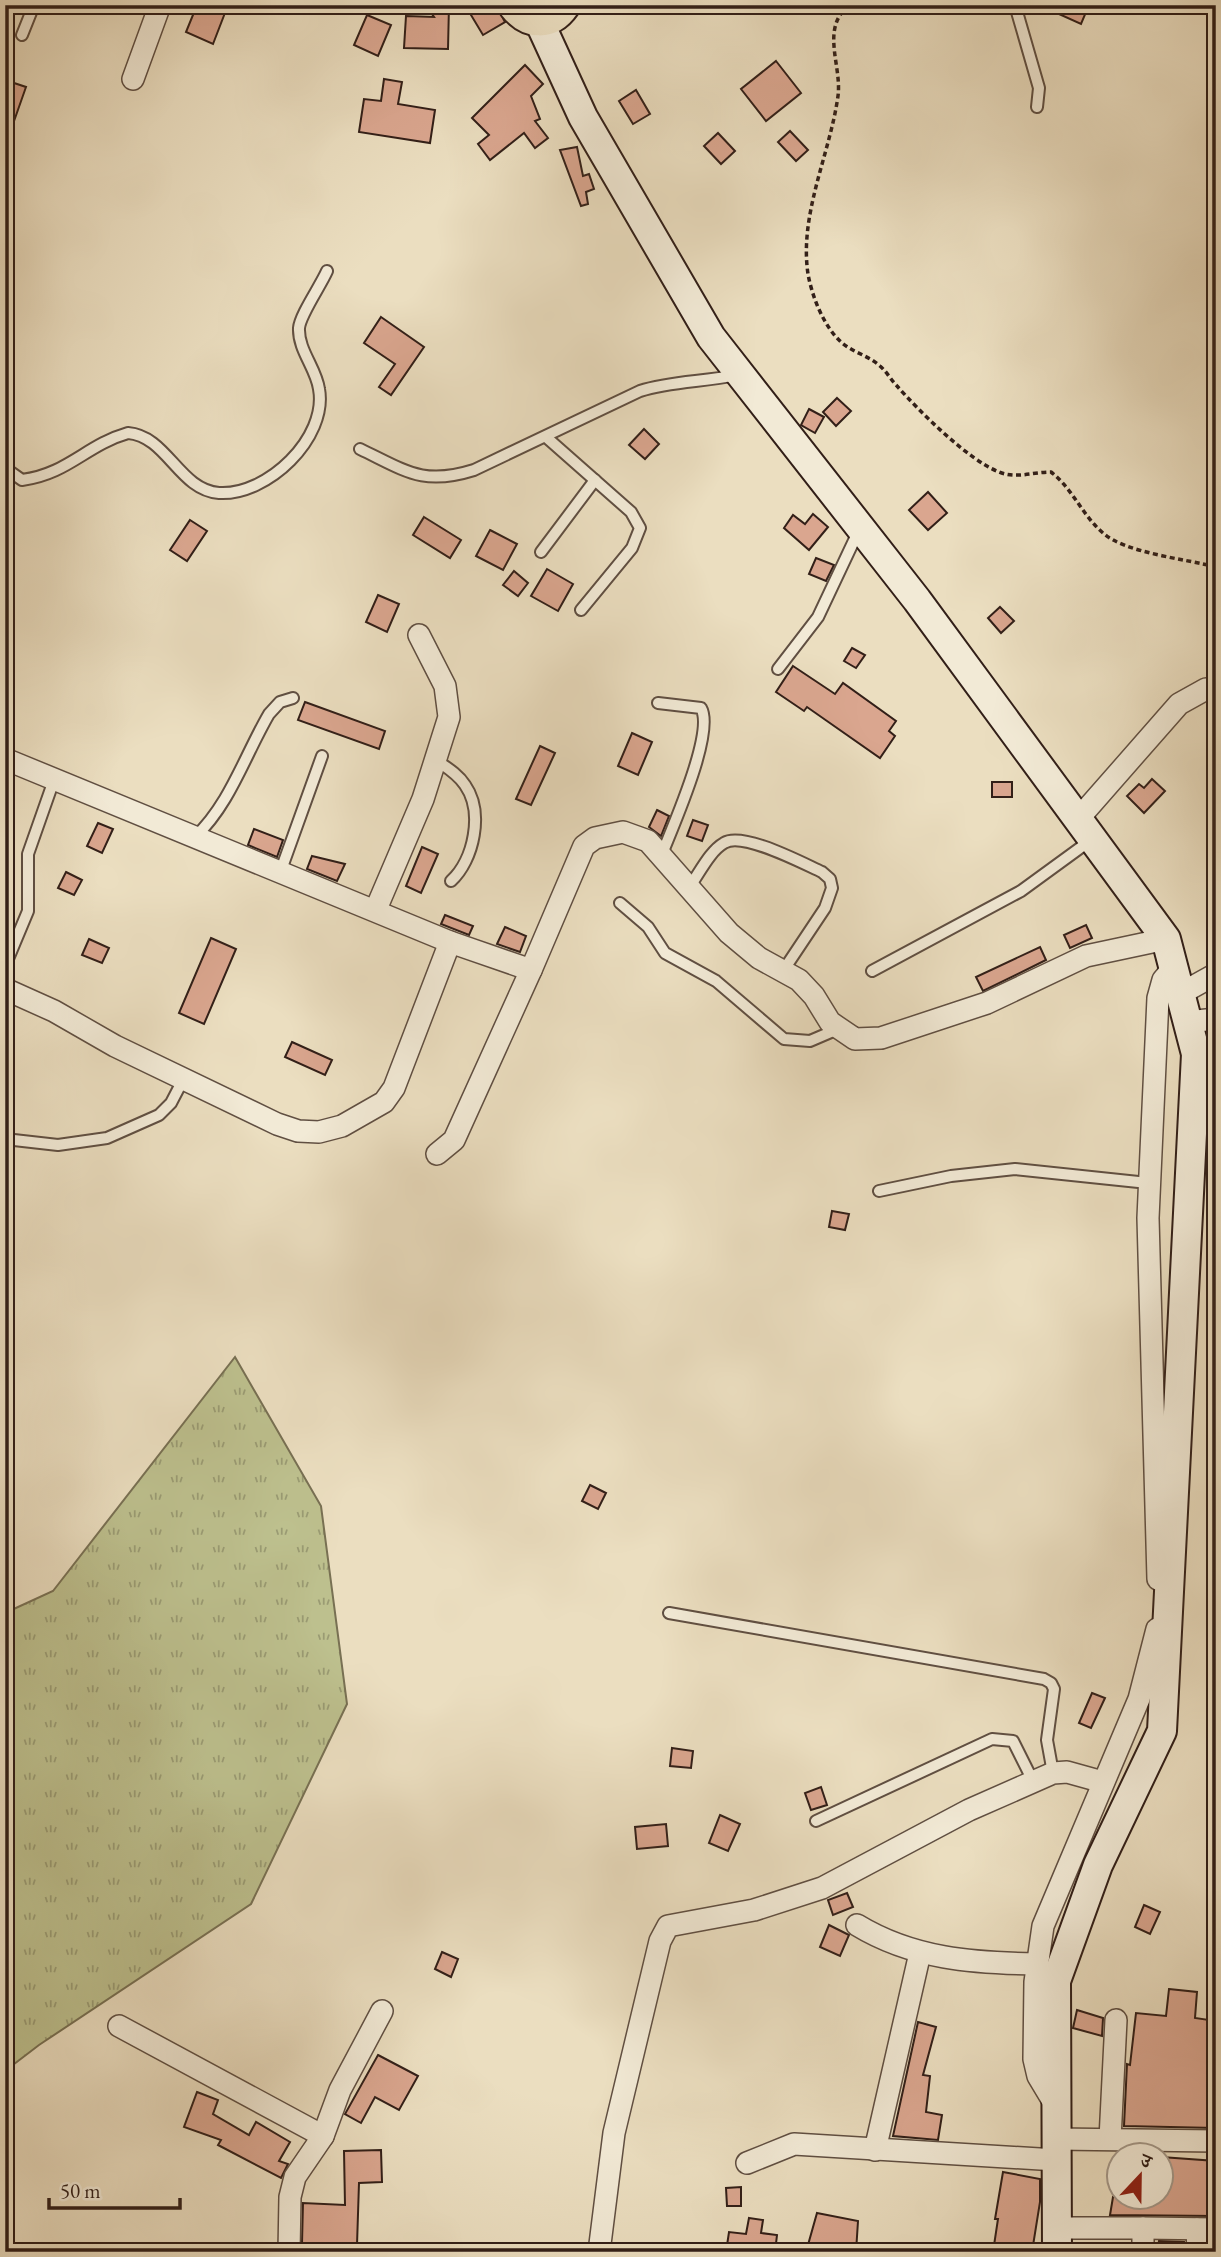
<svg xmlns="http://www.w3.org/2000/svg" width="1221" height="2257" viewBox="0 0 1221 2257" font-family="'EB Garamond','Noto Serif Devanagari',serif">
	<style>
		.grass { fill: url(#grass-tufts); stroke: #787053; stroke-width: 2 }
		.building { fill: #daa68f; stroke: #321f18; stroke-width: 2 }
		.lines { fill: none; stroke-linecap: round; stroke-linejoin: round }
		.service-casing { stroke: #604f42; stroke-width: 14 }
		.minor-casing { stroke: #604f42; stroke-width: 24 }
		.secondary-casing { stroke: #321f18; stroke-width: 32 }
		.trunk-casing { stroke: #321f18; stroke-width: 37 }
		.path { stroke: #321f18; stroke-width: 3.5; stroke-dasharray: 5 3.5; stroke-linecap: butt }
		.service { stroke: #f2ead6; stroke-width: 10 }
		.minor { stroke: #f2ead6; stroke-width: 21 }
		.secondary { stroke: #f2ead6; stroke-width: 28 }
		.trunk { stroke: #ebdec0; stroke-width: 33 }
	</style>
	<defs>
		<pattern id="grass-tufts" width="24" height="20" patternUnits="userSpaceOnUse" patternTransform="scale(1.75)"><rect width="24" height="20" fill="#bdc08e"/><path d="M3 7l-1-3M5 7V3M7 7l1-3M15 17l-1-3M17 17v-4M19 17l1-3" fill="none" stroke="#9a9b73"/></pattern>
	</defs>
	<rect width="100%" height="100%" fill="#ebdec0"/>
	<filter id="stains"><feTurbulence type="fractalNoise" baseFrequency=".00286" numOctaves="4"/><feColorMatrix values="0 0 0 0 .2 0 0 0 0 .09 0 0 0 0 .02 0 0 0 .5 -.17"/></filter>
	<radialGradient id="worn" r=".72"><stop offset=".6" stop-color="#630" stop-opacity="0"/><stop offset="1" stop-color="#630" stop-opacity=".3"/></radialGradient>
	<path class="grass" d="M235,1357L321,1506L347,1704L251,1904L39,2045L5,2071V1613L53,1591Z"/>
	<g class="building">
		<path d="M197,5H228L213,44L186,32Z"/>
		<path d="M426,5H449L448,49L404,48L406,16L434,17Z"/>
		<path d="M465,5H496L505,22L483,35Z"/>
		<path d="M1039,5H1089L1081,24Z"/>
		<path d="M367,15L391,25L378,56L354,45Z"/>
		<path d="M776,61L801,93L766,121L741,89Z"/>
		<path d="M525,65L543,84L531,96L540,119L535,121L548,138L535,148L524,133L490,160L478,144L489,135L472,118Z"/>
		<path d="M384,79L402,82L398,104L435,110L430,143L359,132L364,99L381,101Z"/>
		<path d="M5,80L26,87L7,141H5Z"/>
		<path d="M636,90L650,114L633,124L619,101Z"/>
		<path d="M790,131L808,150L796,161L778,142Z"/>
		<path d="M718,133L735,151L721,164L704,146Z"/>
		<path d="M577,147L583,176L589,174L594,189L586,192L588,204L581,206L560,150Z"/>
		<path d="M381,317L424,347L391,395L379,387L395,364L364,343Z"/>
		<path d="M837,398L851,411L836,426L823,412Z"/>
		<path d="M809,409L824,417L815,433L801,425Z"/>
		<path d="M644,429L659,444L645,459L629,445Z"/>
		<path d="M928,492L947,513L928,530L909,510Z"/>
		<path d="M813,514L828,527L809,550L784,528L793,515L805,524Z"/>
		<path d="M424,517L461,540L450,558L413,535Z"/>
		<path d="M190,520L207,531L187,561L170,550Z"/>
		<path d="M490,530L517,544L503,570L476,556Z"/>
		<path d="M816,558L834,565L826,581L809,574Z"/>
		<path d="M547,569L573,584L558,611L531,596Z"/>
		<path d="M514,571L528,583L518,596L503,585Z"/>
		<path d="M378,595L399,604L387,632L366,622Z"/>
		<path d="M1000,607L1014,621L1001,633L988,618Z"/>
		<path d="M852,648L865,655L856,668L844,661Z"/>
		<path d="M793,666L835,694L843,683L896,721L889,731L895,736L880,758L807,707L804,711L776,692Z"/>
		<path d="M305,702L385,731L379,749L298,720Z"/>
		<path d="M632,733L652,742L638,775L618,766Z"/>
		<path d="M540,746L555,753L531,805L516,799Z"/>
		<path d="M1152,779L1165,791L1144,813L1127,796L1139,784L1144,788Z"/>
		<rect x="992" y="782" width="20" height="15"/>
		<path d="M657,810L669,816L661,836L649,827Z"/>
		<path d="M693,820L708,825L702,841L687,836Z"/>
		<path d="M98,823L113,829L102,853L87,846Z"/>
		<path d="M254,829L283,840L277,857L248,845Z"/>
		<path d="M422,847L438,854L421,893L406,886Z"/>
		<path d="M312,856L345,864L337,881L307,869Z"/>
		<path d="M66,872L82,880L74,895L58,888Z"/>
		<path d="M445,915L473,926L469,935L441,924Z"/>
		<path d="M1086,925L1092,938L1070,948L1064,935Z"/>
		<path d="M505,927L526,936L520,952L497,944Z"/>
		<path d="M211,938L236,949L204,1024L179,1013Z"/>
		<path d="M89,939L109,948L102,963L82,955Z"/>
		<path d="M1040,947L1046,960L983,991L976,977Z"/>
		<path d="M292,1042L332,1060L325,1075L285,1057Z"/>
		<path d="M832,1211L849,1214L845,1230L829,1227Z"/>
		<path d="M590,1485L606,1493L598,1509L582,1501Z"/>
		<path d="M1092,1693L1105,1698L1091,1728L1079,1723Z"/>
		<path d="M672,1748L693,1751L691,1768L670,1766Z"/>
		<path d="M821,1787L827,1805L811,1810L805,1793Z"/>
		<path d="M720,1815L740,1824L728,1851L709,1843Z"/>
		<path d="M666,1824L668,1846L637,1849L635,1827Z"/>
		<path d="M847,1893L853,1907L833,1915L828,1900Z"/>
		<path d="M1144,1905L1160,1912L1150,1934L1135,1927Z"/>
		<path d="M829,1925L849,1935L840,1956L820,1947Z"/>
		<path d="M442,1952L458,1959L451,1977L435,1969Z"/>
		<path d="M1169,1989L1197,1992L1195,2018L1216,2021V2128L1124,2126L1127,2064L1130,2065L1136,2013L1166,2016Z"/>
		<path d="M1077,2010L1103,2018L1102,2036L1073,2028Z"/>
		<path d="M918,2022L936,2027L923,2075L930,2076L926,2112L942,2115L938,2140L893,2136Z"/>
		<path d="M378,2055L418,2076L399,2110L375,2097L361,2123L345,2114Z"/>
		<path d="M197,2092L218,2100L213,2114L249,2135L256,2122L290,2142L279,2161L288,2164L281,2178L218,2145L221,2140L184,2127Z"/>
		<path d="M381,2150L382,2182L359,2183L357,2245L302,2243L303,2203L345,2205L344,2151Z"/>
		<path d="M1161,2157L1216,2161V2216L1110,2215L1113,2197H1161Z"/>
		<path d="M1003,2172L1040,2179V2202L1032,2252H993L998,2219H995Z"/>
		<path d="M741,2187V2206H727L726,2188Z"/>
		<path d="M817,2213L858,2221L856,2252H806Z"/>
		<path d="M749,2218L763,2220L761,2233L777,2235L775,2252H726L729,2232L746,2234Z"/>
		<path d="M1159,2241L1184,2242L1185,2252H1157Z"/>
	</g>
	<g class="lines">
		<g class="service-casing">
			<g id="service">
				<path d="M1015,5L1039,88L1037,107"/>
				<path d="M22,35L34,5"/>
				<path d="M546,437L631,512L640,528L632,548L581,610"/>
				<path d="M360,449C406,471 423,486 474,470L640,391C671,381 704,382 736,375"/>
				<path d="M5,468L22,480C68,474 86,445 128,433C167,436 179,490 219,493C267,496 328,438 319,389C316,368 298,350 299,328C300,315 321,285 327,271"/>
				<path d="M541,552L595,480"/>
				<path d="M778,669L818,617L859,530"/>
				<path d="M658,703L701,708C715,732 673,826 662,854"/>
				<path d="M436,760C446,767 458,774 465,785C484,812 474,860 451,881"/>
				<path d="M195,837C230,804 245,755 269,714L280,702L293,698"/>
				<path d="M281,870L322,756"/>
				<path d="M690,886C700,872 710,851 724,843C742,831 802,863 822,872L830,879L832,888L825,908L783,971"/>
				<path d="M620,903L648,927L665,953L716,981L784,1039L810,1041L838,1029"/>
				<path d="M5,966L28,911V854L54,780"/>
				<path d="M872,971L1021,891L1091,840"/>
				<path d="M5,1139L58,1145L107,1138L159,1115L171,1103L184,1078"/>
				<path d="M879,1191L951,1176L1015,1169L1148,1183"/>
				<path d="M669,1613L1044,1679L1051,1683L1054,1689L1047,1740L1053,1773"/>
				<path d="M816,1821L992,1739L1013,1741L1033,1781"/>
			</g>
		</g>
		<g class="minor-casing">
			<g id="minor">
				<path d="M133,79L160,5"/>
				<path d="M5,759L450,942L531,970L584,846L595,838L623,832L648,841L729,933L759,958L799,980L814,996L830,1022L855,1039L881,1038L987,1003L1086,956L1166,939"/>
				<path d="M1079,818L1179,704L1206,689H1216"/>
				<path d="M376,909L423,799L449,717L445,686L419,635"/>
				<path d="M5,989L54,1011L115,1046L277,1124L298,1131L319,1132L342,1126L384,1102L394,1088L450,942"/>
				<path d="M1180,994L1216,974"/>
				<path d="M1187,1022L1216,1019"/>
				<path d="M437,1154L454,1140L531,970"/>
				<path d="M1158,1579L1148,1218L1158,998L1163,980L1173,968"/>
				<path d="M857,1925C913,1959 973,1963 1037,1964"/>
				<path d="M119,2026L323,2136"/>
				<path d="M1056,2106L1038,2076L1034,2059L1035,1982L1043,1926L1139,1699L1157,1629"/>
				<path d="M1056,2139L1216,2141"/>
				<path d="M1110,2139L1116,2020"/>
				<path d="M875,2150L920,1953"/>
				<path d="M747,2163L794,2144L1056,2160"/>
				<path d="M1056,2228H1143V2252"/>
				<path d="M1143,2228L1216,2229"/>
				<path d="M1197,2229L1198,2252"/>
				<path d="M289,2252L290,2197L295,2177L323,2136L340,2090L382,2011"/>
				<path d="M599,2252L614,2133L660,1941L668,1926L754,1910L822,1888L969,1810L1053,1773L1067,1772L1103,1782"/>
			</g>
		</g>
		<g class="secondary-casing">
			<path id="secondary" d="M538,19L583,117L711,337L917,600L1166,939L1196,1054L1162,1731L1098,1865L1056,1981L1057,2252"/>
		</g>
		<g class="trunk-casing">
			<path id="trunk" d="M515,5C529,23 550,24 563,5"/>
		</g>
		<path class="path" d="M849,5C820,29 842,65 838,96C830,154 799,214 808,274C812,296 823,325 840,341C851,352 868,355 880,366C887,372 891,380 897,386C919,411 968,460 999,472C1016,479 1033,472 1051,472C1073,489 1082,515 1103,533C1125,553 1186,559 1216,567"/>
		<use href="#service" class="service"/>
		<use href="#minor" class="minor"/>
		<use href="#secondary" class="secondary"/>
		<use href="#trunk" class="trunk"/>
	</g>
	<rect width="1221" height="2257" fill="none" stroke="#ebdec0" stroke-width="28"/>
	<rect x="7" y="7" width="1207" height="2243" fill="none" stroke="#321f18" stroke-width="3.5"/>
	<rect x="14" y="14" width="1193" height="2229" fill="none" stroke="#321f18" stroke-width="2"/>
	<g transform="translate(1140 2176) rotate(22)"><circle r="33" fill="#f2ead6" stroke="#a5998a" stroke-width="2"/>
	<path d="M0-5L12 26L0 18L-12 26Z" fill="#8f2418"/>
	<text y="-10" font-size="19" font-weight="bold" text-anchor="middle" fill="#321f18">उ</text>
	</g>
	<path d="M49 2198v10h131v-10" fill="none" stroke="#321f18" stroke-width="3.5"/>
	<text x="60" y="2198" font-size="21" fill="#321f18" stroke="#f2ead6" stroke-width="5" paint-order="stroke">50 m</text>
	<rect width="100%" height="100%" filter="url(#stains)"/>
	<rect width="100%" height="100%" fill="url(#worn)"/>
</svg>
